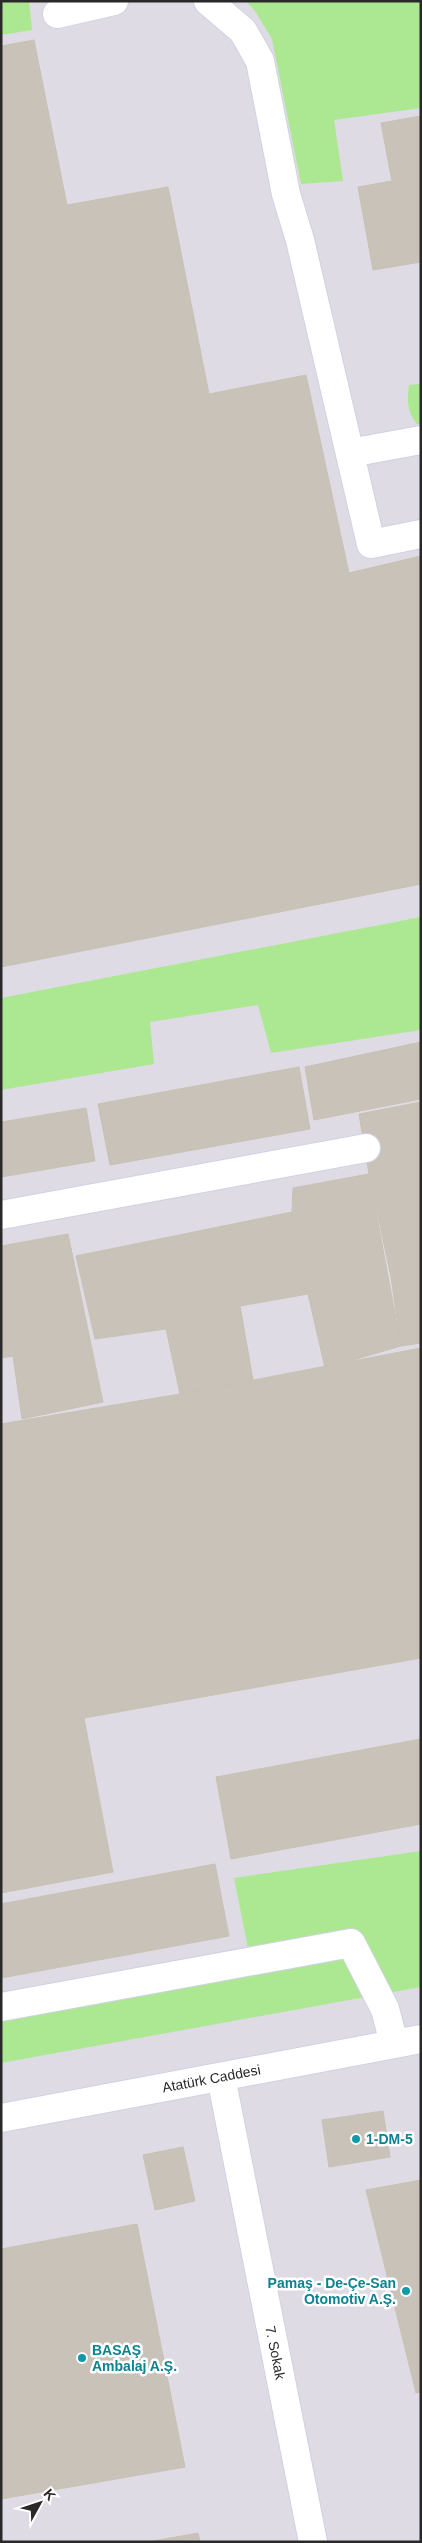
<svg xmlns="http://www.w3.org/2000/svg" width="422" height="2543" viewBox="0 0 422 2543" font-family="Helvetica,sans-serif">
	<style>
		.industrial { fill: #dedbe4 }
		.green { fill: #ace891 }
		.building { fill: #c8c2b9; stroke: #c8c1b3 }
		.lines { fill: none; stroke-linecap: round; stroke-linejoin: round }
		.minor-casing { stroke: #cfd2e3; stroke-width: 30 }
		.minor { stroke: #fff; stroke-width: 28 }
		.culture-dot { fill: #0f9aa8; stroke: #fff; stroke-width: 2 }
		.labels { text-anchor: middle; stroke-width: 5; stroke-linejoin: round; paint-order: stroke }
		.street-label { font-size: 14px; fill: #292929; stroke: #fff }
		.culture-label { font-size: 14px; font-weight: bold; fill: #0d838f; stroke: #fff; text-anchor: start }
	</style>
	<rect width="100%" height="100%" fill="#ede5d9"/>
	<rect class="industrial" x="1" y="1" width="420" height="2541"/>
	<g class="green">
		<path d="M1,1H29L32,30L1,35Z"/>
		<path d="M246,1H421V108L334,120L343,181L301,184L272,39L255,11Z"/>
		<path d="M421,384V424H417C407,412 407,401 409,385Z"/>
		<path d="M421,917V1030L271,1053L258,1005L150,1022L154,1064L1,1090V998Z"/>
		<path d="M421,1851V1987L1,2063V2006L250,1958L234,1878Z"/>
	</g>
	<g class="building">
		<path d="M34,40L67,205L168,187L209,394L306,375L349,573L421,556V884L1,967V46Z"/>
		<path d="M421,116V262L373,270L358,187L392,181L381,123Z"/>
		<path d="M421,1042V1099L314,1120L305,1067Z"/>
		<path d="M299,1067L310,1129L110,1165L98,1104Z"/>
		<path d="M421,1102V1271L391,1277L369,1174L359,1114Z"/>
		<path d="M86,1108L95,1161L1,1177V1122Z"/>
		<path d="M369,1174L401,1346L325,1368L308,1294L240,1306L253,1380L180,1394L166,1329L95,1339L76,1256L292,1212L293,1188Z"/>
		<path d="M68,1234L103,1402L22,1419L13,1356L1,1358V1246Z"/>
		<path d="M421,1271V1343L401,1346L391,1277Z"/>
		<path d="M421,1348V1658L84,1718L113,1872L1,1893V1424L180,1394Z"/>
		<path d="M421,1739V1824L231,1859L216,1777Z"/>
		<path d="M215,1864L229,1936L1,1978V1904Z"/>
		<path d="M383,2111L390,2157L329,2167L322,2120Z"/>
		<path d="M183,2147L195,2201L155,2210L143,2155Z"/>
		<path d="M421,2180V2392L416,2393L366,2190Z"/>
		<path d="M137,2224L185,2467L1,2499V2249Z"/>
		<path d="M198,2533L200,2542H148Z"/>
	</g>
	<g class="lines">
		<g class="minor-casing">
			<g id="minor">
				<path d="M208,1L243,31L260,61L286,194L300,240L371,544L421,534"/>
				<path d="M57,14L114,1"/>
				<path d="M350,453L421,440"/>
				<path d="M1,1215L366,1148"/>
				<path d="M1,2007L351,1943L385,2009L394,2043"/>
				<path id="s1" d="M221,2077L313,2542"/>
				<path id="s2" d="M1,2118L421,2039"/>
			</g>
		</g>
		<use href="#minor" class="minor"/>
	</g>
	<g class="culture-dot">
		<circle cx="356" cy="2139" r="5"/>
		<circle cx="406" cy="2291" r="5"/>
		<circle cx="82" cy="2358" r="5"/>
	</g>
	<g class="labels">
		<g class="street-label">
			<text dy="5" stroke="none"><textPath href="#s2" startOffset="214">Atatürk Caddesi</textPath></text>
			<text dy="5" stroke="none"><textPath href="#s1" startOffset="281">7. Sokak</textPath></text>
		</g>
		<g class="culture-label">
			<text x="366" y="2144">1-DM-5</text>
			<text x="396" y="2288" text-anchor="end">Pamaş - De-Çe-San<tspan x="396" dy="16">Otomotiv A.Ş.</tspan></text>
			<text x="92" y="2355">BASAŞ<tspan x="92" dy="16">Ambalaj A.Ş.</tspan></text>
		</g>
	</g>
	<rect width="422" height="2543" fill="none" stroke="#292929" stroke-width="5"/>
	<g transform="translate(40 2503) rotate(50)" stroke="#ffffff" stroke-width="4" paint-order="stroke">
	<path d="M0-4L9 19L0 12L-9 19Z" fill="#292929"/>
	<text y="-8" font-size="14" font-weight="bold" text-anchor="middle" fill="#292929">K</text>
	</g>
</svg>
